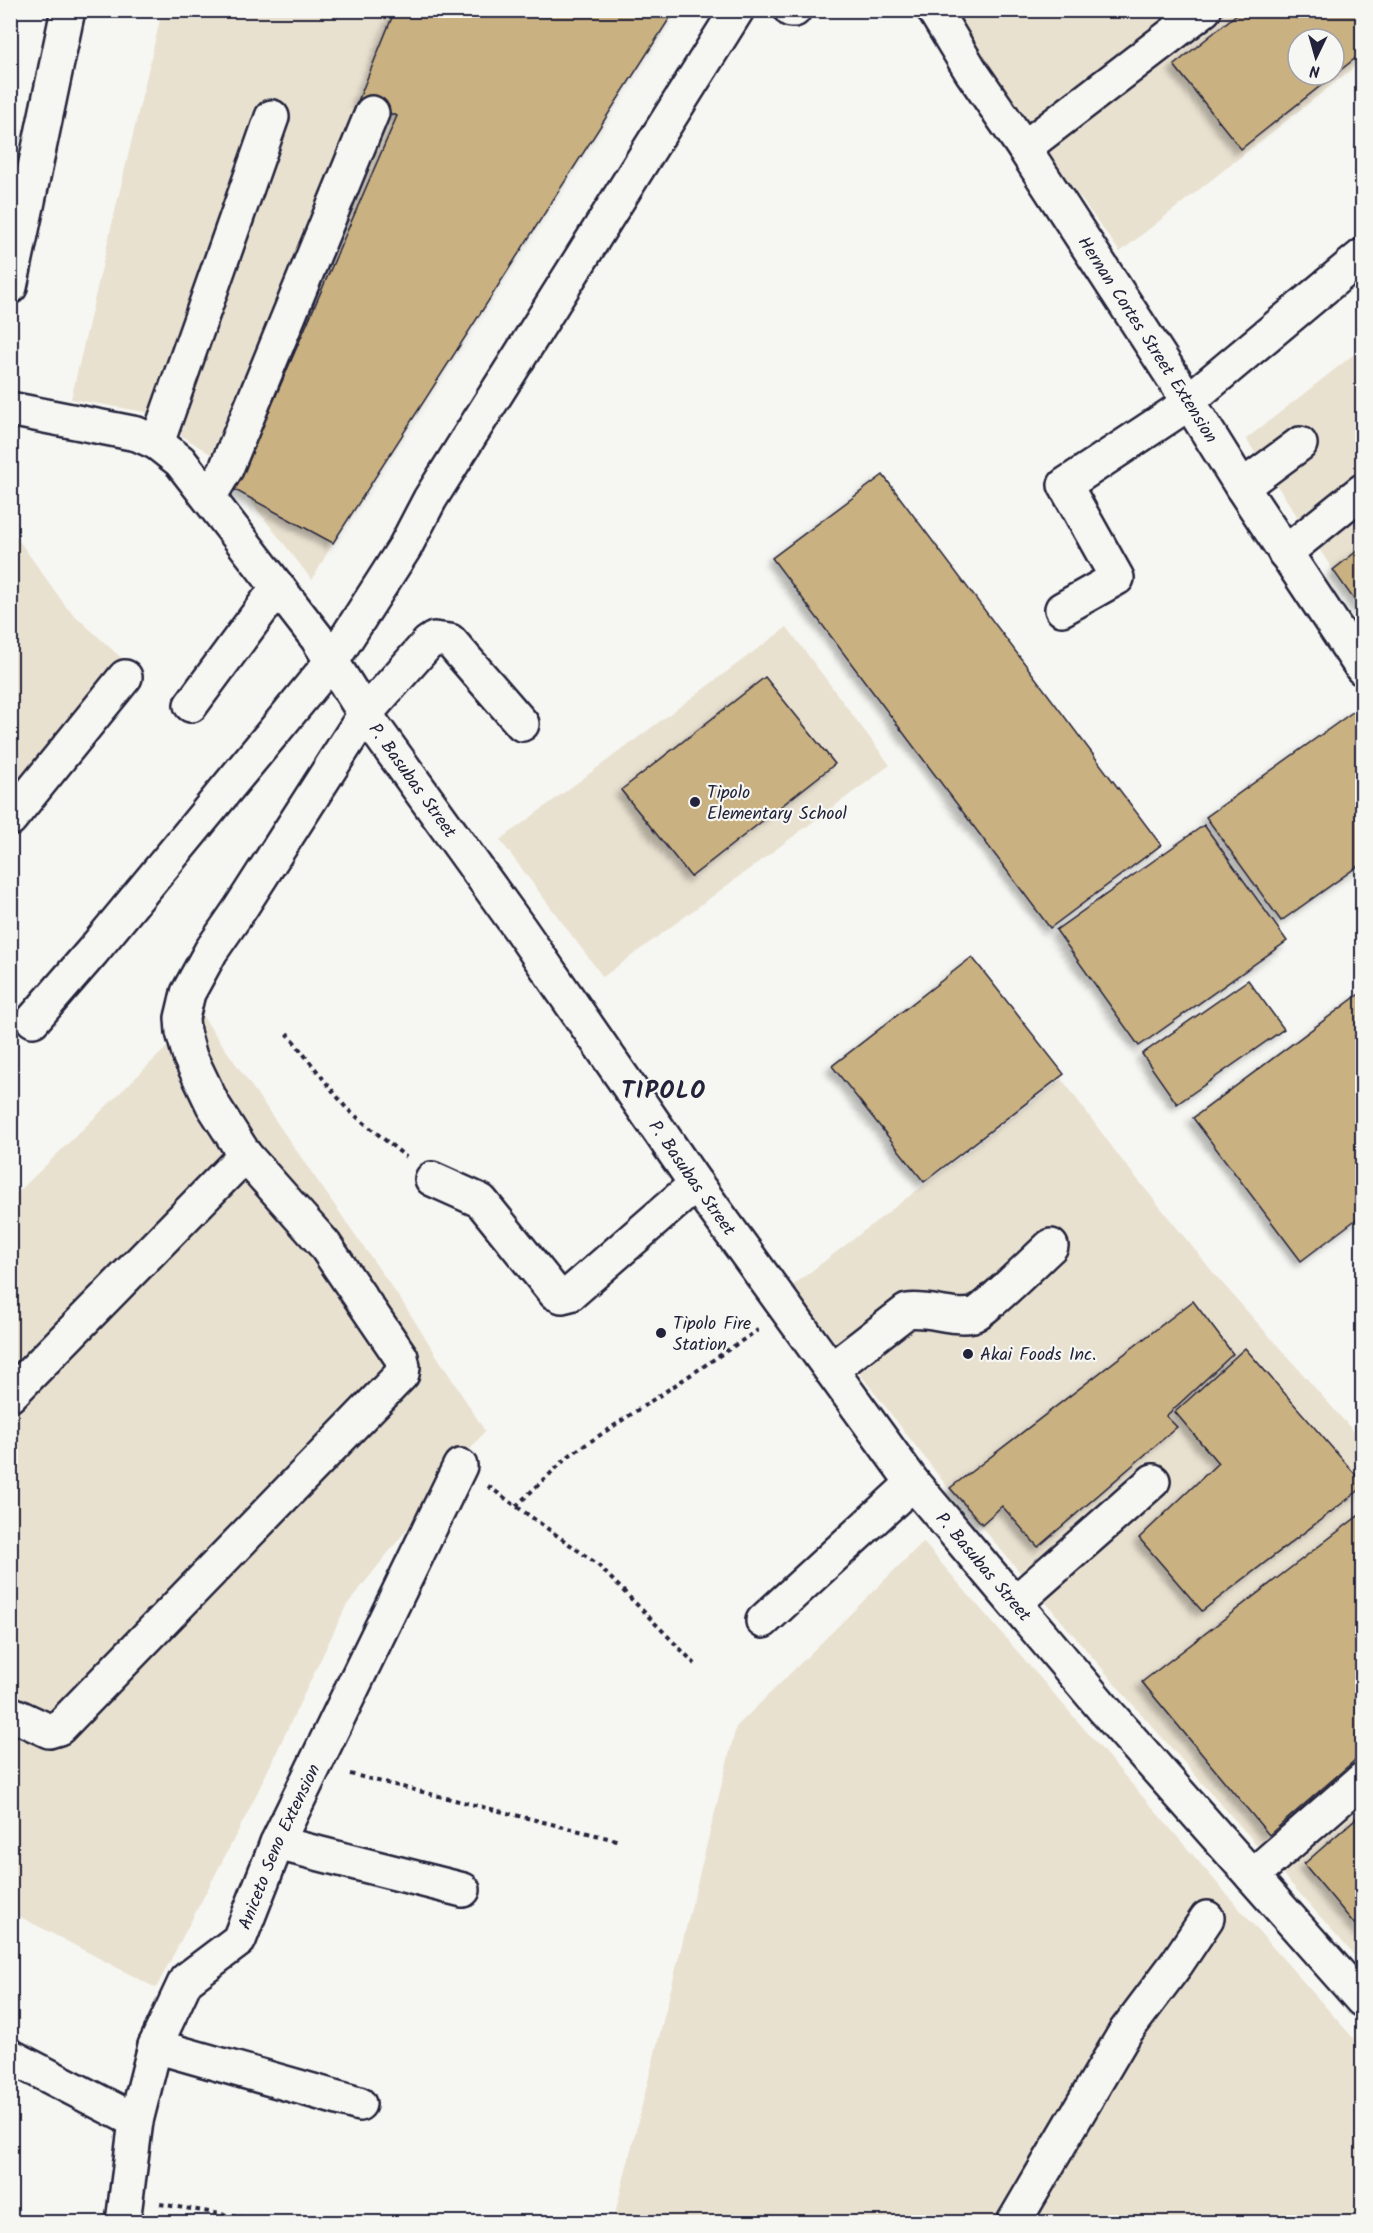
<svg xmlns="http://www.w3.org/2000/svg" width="1373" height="2233" viewBox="0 0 1373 2233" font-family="Kalam,sans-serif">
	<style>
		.built { fill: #e9e1d0; fill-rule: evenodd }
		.building { fill: #cab181; stroke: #22223b; stroke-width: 1.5; fill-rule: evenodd; filter: url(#shadow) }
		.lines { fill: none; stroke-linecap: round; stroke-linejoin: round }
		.minor-casing { stroke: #22223b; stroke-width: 38 }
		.path { stroke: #22223b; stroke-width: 4; stroke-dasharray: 4.5 4.5; stroke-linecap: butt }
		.minor { stroke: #f6f6f2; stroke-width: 33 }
		.poi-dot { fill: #22223b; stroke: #f6f6f2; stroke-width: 2 }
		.labels { text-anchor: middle; stroke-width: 4.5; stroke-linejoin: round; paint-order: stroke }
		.street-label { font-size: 18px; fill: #22223b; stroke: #f6f6f2 }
		.poi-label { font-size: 18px; fill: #22223b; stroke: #f6f6f2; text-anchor: start }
		.district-label { font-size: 24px; font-weight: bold; letter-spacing: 1.5px; fill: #22223b; stroke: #f6f6f2 }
	</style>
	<defs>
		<filter id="shadow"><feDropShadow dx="-5.5" dy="5.5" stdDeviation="3" flood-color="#0004"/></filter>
	</defs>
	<rect width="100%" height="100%" fill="#f6f6f2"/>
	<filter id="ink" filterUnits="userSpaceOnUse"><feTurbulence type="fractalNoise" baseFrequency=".0167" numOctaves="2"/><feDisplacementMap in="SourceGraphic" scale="12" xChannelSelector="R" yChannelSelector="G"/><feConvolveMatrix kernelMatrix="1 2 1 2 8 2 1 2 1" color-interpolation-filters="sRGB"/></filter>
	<g filter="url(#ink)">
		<g class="built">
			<path d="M162,11H675L333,543L312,580L218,459L145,412L71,399Z"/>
			<path d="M943,11H1362V61L1120,252ZM1298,39H1334V75H1298Z"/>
			<path d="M1362,348V547L1333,570L1246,439Z"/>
			<path d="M10,528L67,608L143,678L11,841Z"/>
			<path d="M787,627L890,765L603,977L500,840Z"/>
			<path d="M201,1014L405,1306L485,1431L346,1606L248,1812L156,1988L11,1912V1199Z"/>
			<path d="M1062,1079L1121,1159L1216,1276L1362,1441V1964L1128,1699L945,1484L792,1286Z"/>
			<path d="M923,1542L1262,1935L1362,2048V2222H613L736,1727Z"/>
		</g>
		<g class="building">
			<path d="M395,10H675L333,543L235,490L397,116L358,101Z"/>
			<path d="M1242,10H1362V53L1241,149L1174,65ZM1298,39H1334V75H1298Z"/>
			<path d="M883,475L1161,845L1050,928L772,558Z"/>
			<path d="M1362,547V611L1333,570Z"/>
			<path d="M765,677L835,764L691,877L621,790Z"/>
			<path d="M1357,709L1362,717V863L1281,921L1206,817Z"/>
			<path d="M1204,825L1287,941L1139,1046L1056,930Z"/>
			<path d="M972,957L1064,1074L924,1182L832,1066Z"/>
			<path d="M1248,980L1284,1029L1177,1104L1142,1054Z"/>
			<path d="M1362,992V1215L1301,1261L1193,1118Z"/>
			<path d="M1193,1301L1233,1354L1166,1416L1177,1427L1038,1547L1002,1506L982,1524L950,1488Z"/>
			<path d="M1245,1348L1362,1482V1488L1202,1611L1139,1538L1218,1463L1175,1412Z"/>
			<path d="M1362,1513V1754L1269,1835L1142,1682Z"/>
			<path d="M1362,1813V1933L1304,1864Z"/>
		</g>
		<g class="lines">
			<g class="minor-casing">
				<g id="minor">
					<path d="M791,10H794"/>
					<path id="s1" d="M934,10L971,71L1024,148L1189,402L1242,487L1362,668"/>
					<path d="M1024,148L1204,10"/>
					<path d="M10,287L68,10"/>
					<path id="s2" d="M10,409L137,434L157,443L180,461L317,638L365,714L520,929L696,1184L913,1483L1104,1709L1362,2000"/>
					<path d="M157,443L272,117"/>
					<path d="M1242,487L1300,444"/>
					<path d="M209,497L226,469L372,113"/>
					<path d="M1285,553L1362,491"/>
					<path d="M1062,609L1117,578L1065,485L1174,413L1362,256"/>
					<path d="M191,705L278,587"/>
					<path d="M10,819L125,677"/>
					<path d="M33,1020L92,952L332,661L405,547L430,499L737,10"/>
					<path d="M432,1179L481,1201L555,1293L562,1296L570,1294L696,1184"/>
					<path d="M831,1370L907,1311C929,1308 952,1319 973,1315C982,1313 1040,1256 1051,1246"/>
					<path d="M10,1395L245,1155"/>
					<path d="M1015,1603L1153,1481"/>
					<path d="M763,1621L913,1483"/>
					<path d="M10,1713L49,1731L59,1728L402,1374L403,1367L401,1357L324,1244L245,1155L213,1105L190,1057L183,1032L182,1018L188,993L211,951L240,909L365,714L428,643L434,639L450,641L522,724"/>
					<path d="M277,1843L463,1890"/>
					<path d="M1252,1876L1362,1780"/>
					<path d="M155,2046L359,2104"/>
					<path d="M10,2056L136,2121"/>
					<path id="s3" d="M123,2222L136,2121L155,2046L186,1980L239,1940L277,1843L460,1466"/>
					<path d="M1014,2222L1126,2031L1177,1963L1207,1918"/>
				</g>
			</g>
			<g class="path">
				<path d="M287,1033L347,1109L406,1157"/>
				<path d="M488,1486L597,1564L695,1664"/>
				<path d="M516,1506L570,1455L758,1330"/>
				<path d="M350,1774L620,1841"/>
				<path d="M160,2204L270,2222"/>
			</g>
			<use href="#minor" class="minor"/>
		</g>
	</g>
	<g class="poi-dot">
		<circle cx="695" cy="802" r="6"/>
		<circle cx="661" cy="1333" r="6"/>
		<circle cx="968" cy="1354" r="6"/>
	</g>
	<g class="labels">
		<g class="street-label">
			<text dy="6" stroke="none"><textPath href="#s1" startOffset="393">Hernan Cortes Street Extension</textPath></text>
			<text dy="6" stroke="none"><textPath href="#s2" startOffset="576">P. Basubas Street</textPath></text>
			<text dy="6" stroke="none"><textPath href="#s2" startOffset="1062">P. Basubas Street</textPath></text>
			<text dy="6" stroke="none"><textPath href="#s2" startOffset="1548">P. Basubas Street</textPath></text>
			<text dy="6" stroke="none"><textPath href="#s3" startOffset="420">Aniceto Seno Extension</textPath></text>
		</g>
		<g class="poi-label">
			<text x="707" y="798">Tipolo<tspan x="707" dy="21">Elementary School</tspan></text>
			<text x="673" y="1329">Tipolo Fire<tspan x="673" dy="21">Station</tspan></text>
			<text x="980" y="1360">Akai Foods Inc.</text>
		</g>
		<g class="district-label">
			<text x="664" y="1098">TIPOLO</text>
		</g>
	</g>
	<rect width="1373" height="2233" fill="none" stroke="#f6f6f2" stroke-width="36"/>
	<rect x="18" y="18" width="1337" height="2197" fill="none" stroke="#22223b" stroke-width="2" filter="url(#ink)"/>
	<g transform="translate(1316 57) rotate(185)"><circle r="28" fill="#f6f6f2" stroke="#a1a1a9" stroke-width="1.5"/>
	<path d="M0-4.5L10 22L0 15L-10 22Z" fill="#22223b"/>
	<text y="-9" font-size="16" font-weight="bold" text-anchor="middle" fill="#22223b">N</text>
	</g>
</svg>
